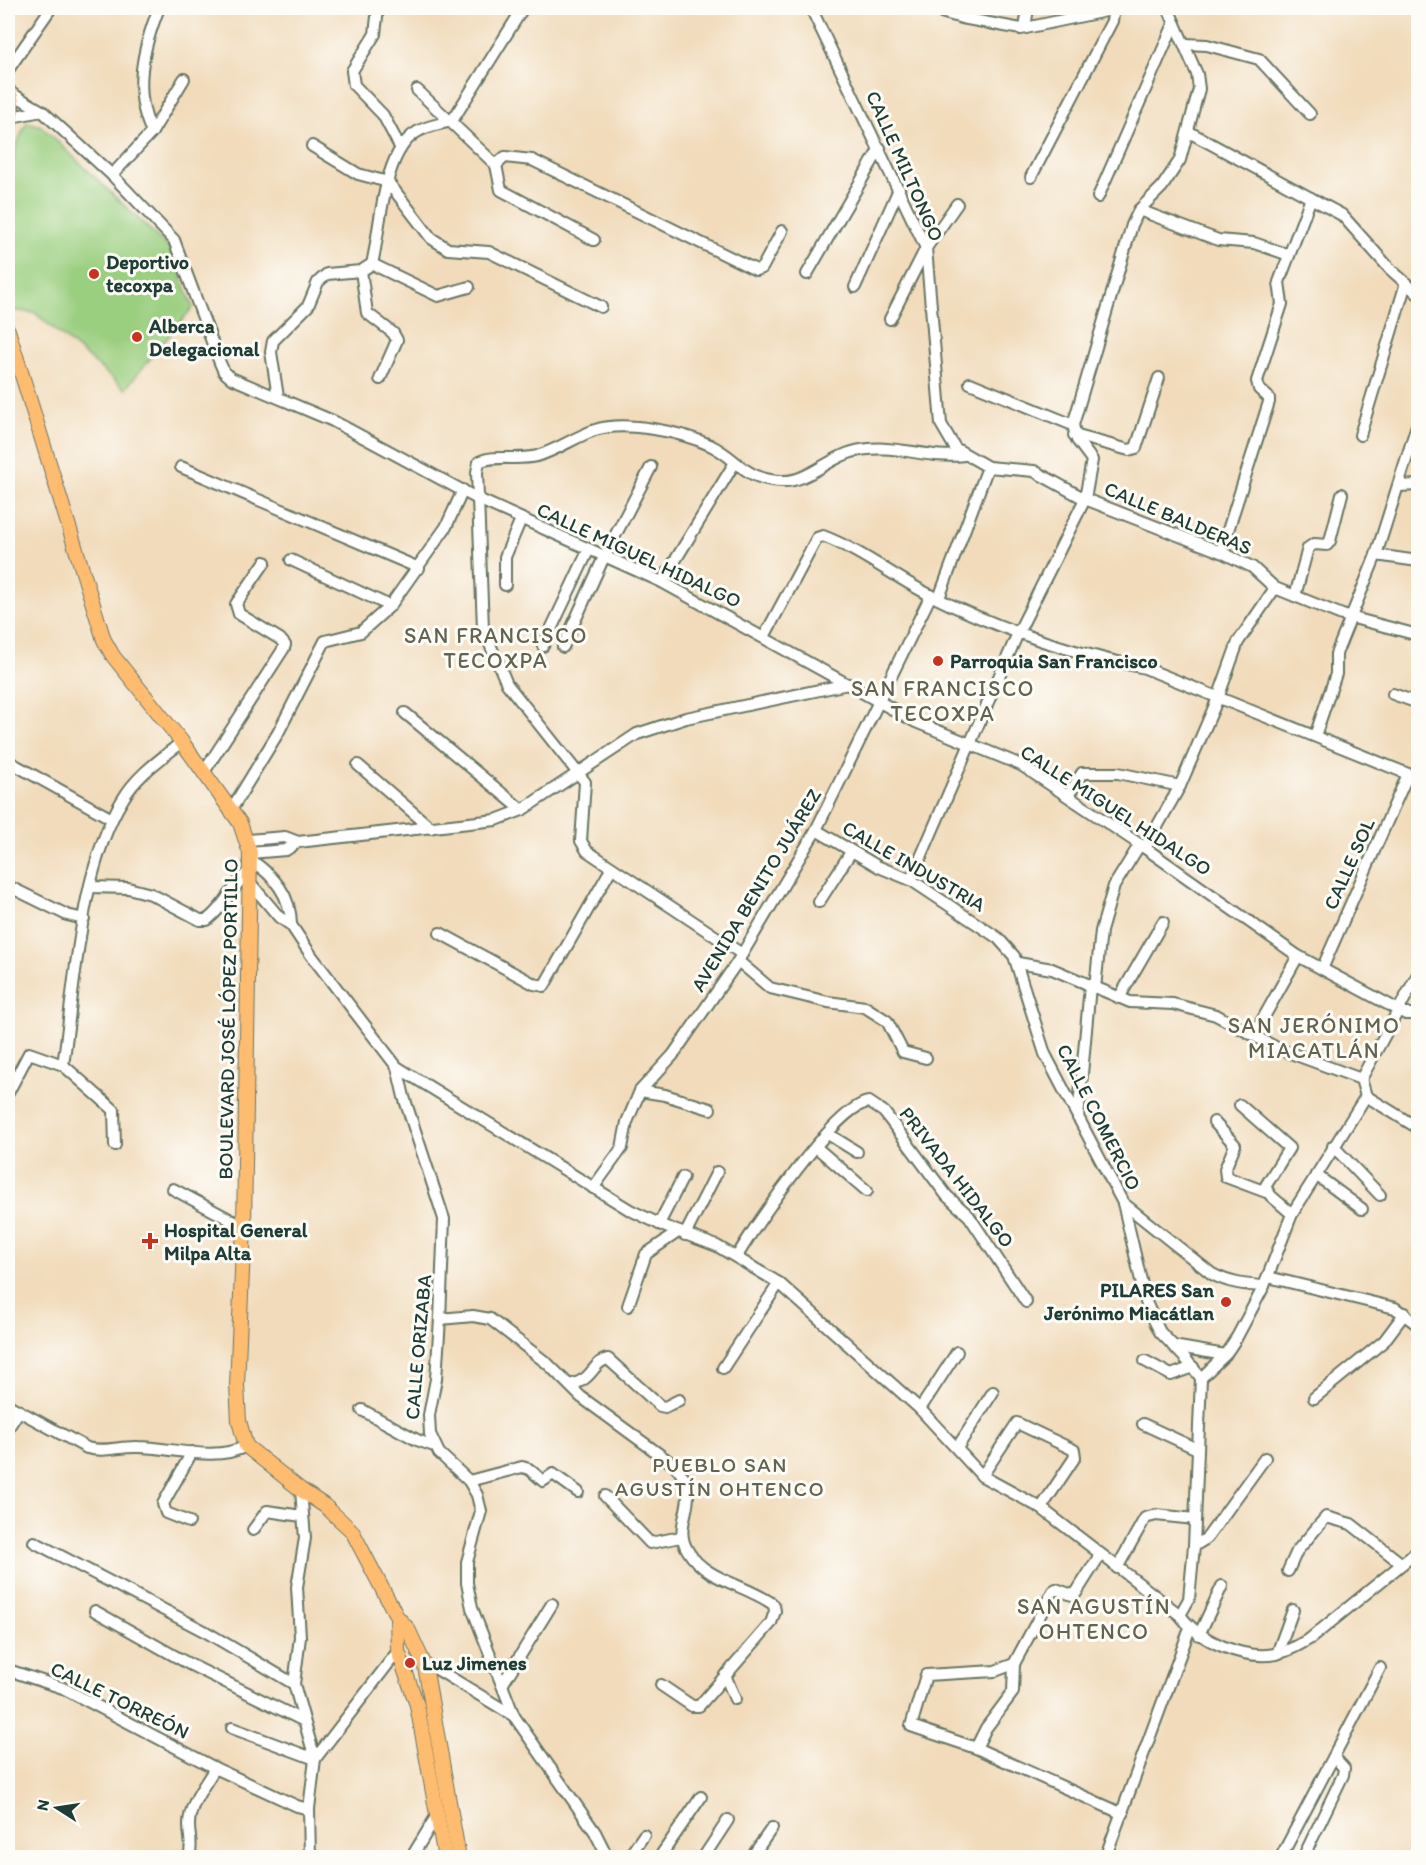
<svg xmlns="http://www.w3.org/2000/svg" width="1426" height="1865" viewBox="0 0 1426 1865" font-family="Itim,sans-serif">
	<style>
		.green { fill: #9bcf80; stroke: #5d865a; stroke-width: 1.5 }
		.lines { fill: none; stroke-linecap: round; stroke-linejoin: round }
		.minor-casing { stroke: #687463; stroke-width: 14 }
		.major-casing { stroke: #687463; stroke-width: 16 }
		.minor { stroke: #fff; stroke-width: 10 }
		.major { stroke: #febc70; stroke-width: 14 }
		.poi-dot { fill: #c8321e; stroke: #fdfcf7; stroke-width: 2 }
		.labels { text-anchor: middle; stroke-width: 6; stroke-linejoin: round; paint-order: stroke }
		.street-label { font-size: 20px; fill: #1f3d34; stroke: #fdfcf7 }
		.poi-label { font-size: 20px; font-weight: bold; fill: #1f3d34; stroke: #fdfcf7; text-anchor: start }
		.neighbourhood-label { font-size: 21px; letter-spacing: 1.5px; fill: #636350; stroke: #fdfcf7 }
		.quarter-label { font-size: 22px; letter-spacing: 1.5px; fill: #636350; stroke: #fdfcf7 }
	</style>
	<rect width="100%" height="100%" fill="#fdfcf7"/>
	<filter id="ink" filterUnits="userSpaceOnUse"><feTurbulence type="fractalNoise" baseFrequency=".0167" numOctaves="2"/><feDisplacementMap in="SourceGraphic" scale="12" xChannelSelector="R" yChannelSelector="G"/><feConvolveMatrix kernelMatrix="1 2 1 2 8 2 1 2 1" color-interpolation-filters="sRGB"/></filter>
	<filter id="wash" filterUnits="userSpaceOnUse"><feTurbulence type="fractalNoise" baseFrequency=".008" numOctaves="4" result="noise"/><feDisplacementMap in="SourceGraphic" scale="24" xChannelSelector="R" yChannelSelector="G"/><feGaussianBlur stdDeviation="1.35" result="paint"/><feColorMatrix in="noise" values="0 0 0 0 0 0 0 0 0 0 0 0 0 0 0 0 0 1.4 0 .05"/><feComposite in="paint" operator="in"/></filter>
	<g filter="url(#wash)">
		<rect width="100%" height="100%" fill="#f1dbbb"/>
		<path class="green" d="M27,122L41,126L171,250L193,307L125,389L35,313L12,310L8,297C8,242 0,169 27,122Z"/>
	</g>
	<g filter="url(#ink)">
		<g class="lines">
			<g class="minor-casing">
				<g id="minor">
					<path d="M378,8L375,34L352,71L354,85L383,115L400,147"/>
					<path d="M811,8L926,248L941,424L955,448L988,467"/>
					<path d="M927,8L962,18L1021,29L1120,8"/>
					<path d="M1025,28L1028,8"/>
					<path d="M1185,44L1207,45L1259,59L1310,114"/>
					<path d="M8,70L51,8"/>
					<path d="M417,90L496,165L505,157L532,160L756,270L762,268L782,231"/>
					<path d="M11,93L42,111L112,175L174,240L220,363L224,372L231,378L333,421L478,499L662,582L916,722L1021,765L1145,848L1298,956L1406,1014H1418"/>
					<path d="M11,117L42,111"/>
					<path d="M152,132L184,79"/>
					<path d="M1189,132L1342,215L1390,269L1418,294"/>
					<path d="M312,146L358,174L388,182L431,238L448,249L489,252L601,307"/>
					<path d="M496,165L501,190L594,240"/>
					<path d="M112,175L152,132C132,91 143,48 159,8"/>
					<path d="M1031,177L1112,21L1114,9"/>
					<path d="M1098,197L1174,24"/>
					<path d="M1139,210L1218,240L1254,243L1289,255"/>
					<path d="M372,264L438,296L469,287"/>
					<path d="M361,271L367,313L393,333L397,340L380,379"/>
					<path d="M807,274L880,148"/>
					<path d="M855,287L899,189"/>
					<path d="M890,319L926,248L957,204"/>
					<path d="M970,383L1073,425"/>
					<path d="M278,397L271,352L273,341L308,306L318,282L327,274L361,271L372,264C381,228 382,152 417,132C426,126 441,124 452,121L523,8"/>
					<path d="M1074,435L1129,450L1136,448L1159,378"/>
					<path d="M1360,435L1406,283"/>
					<path d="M181,467L419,568"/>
					<path d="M988,467L1034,471L1085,499L1221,552L1252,567L1275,588L1342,615L1418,635"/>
					<path d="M1399,486L1418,485"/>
					<path d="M1221,552L1269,402V398L1259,389L1257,381L1282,304L1279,282L1311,198"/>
					<path d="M1376,555L1418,561"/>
					<path d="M291,560L390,606"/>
					<path d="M662,582L734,464"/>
					<path d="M505,585V557L521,519"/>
					<path d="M1295,596L1308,548L1314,544L1327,545L1330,541L1342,494"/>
					<path d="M939,598L988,467"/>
					<path d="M764,637L817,538L823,536C860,550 893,576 928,594C996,628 1071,653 1145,668L1418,778"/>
					<path d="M543,646L589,549"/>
					<path d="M563,647L604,557L651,467"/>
					<path d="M1393,694L1418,703"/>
					<path d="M405,713L522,810"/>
					<path d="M1315,736L1336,674V654L1376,555L1418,422"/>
					<path d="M8,761L112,819"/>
					<path d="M358,765L431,828"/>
					<path d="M204,772L284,648L285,645L280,639L239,614L236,604L265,562"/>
					<path d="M1068,796L1082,773H1118L1180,786"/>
					<path d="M231,810L278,733L325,641L361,632L390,606L446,527L463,490"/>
					<path d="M816,830L879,867L911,880L998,938L1014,956L1045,1054L1123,1203L1146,1302L1154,1320L1160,1332L1185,1358L1201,1378"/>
					<path d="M248,840L285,837L298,842L496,820L522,810L637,734L686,718L848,684"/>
					<path d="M1145,848L1180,786L1218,698L1238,642L1275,588"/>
					<path d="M250,853L286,850L298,842"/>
					<path d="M251,860C274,876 291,895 291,925"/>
					<path d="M911,880L1018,633L1085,499L1092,460L1077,440L1073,425L1132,225L1139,210L1162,187L1180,160L1199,89L1197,74L1168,8"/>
					<path d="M252,885L279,917L291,925L311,955L397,1067L630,1210L666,1227L717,1246L779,1283L920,1409L982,1476L1041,1508L1180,1615C1199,1641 1244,1660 1276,1654C1289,1651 1299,1645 1311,1638L1418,1551"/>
					<path d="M8,886L67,915L84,919"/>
					<path d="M90,887L128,888L151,894L200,920H207C226,906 233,884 251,869"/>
					<path d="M819,902L851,852"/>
					<path d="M440,933L534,984L544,986L611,869"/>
					<path d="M742,954L587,851L581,841L585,782L507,684L483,628L477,472L479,462C494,454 518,461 537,456C557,450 575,437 595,430C625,420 681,432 710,445C739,459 743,479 781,481C806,483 829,458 852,452C891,441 926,460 964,455"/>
					<path d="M738,961L770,988L828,1002L865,1007L887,1021L903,1052L926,1058"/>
					<path d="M1018,963L1052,969L1130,1002L1173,1004L1216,1015L1277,1048L1361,1079L1366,1096L1418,1128"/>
					<path d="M1322,969L1408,774"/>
					<path d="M1095,988L1101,931L1114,886L1140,844"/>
					<path d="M1119,998L1163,922"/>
					<path d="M1255,1033L1298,956"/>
					<path d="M63,1065C75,985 80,868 123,799C137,775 161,759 182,742"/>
					<path d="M397,1067L404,1097L444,1219L440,1319L436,1379L429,1415L430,1434L439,1453L469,1481L477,1495L481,1511L467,1562V1583L472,1608L514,1716L595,1832L608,1858"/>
					<path d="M1361,1079L1418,974"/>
					<path d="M640,1091L665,1095L710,1109"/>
					<path d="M8,1093L29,1053L63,1065L114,1110L115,1145"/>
					<path d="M1240,1105L1289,1148L1265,1187L1271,1196L1292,1214"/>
					<path d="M1078,1118L1090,986"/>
					<path d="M1214,1122L1235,1145L1225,1169L1226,1177L1266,1192"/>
					<path d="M828,1134L857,1152"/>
					<path d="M1333,1146L1380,1195"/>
					<path d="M817,1148L867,1191"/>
					<path d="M1316,1175L1362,1209"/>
					<path d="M593,1188L622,1148L627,1122L640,1091L673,1055L738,961L816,830L931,595"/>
					<path d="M173,1189L244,1227"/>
					<path d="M1123,1203L1212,1274C1229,1283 1245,1285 1264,1286"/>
					<path d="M659,1224L683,1177"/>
					<path d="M685,1235L717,1172"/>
					<path d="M737,1256C756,1225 836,1105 869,1102L884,1112L947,1196L969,1216L1026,1302"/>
					<path d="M1268,1277L1395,1308L1418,1325"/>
					<path d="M628,1306L646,1254L678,1232"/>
					<path d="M440,1319L473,1316L490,1319L548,1364L581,1397L674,1465C707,1498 669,1522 688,1551C706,1581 748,1585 774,1605L775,1611L771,1623L699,1706H692L661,1685"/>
					<path d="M1173,1346L1225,1355"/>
					<path d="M1145,1361L1171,1375L1193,1367"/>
					<path d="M723,1368L779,1283"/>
					<path d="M1201,1378L1225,1355L1237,1337L1264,1286L1292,1214L1366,1096"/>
					<path d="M570,1385C594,1380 592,1362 608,1359L660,1406L665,1407L679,1400"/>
					<path d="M1314,1398L1384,1341L1405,1313"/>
					<path d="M8,1405L87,1448C105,1453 120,1446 138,1447C172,1447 214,1463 246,1446"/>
					<path d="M920,1409L957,1352"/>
					<path d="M362,1410L417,1440L434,1446"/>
					<path d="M1143,1424L1197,1449"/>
					<path d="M8,1428L19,1411"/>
					<path d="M957,1448L993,1392"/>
					<path d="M982,1476L1017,1423L1074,1450L1075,1457L1041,1508"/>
					<path d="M469,1481L522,1467L529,1469L543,1481L553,1474L578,1492"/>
					<path d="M301,1490L305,1538L297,1587L300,1637L294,1684L315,1759L309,1809L310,1858"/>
					<path d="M605,1496L650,1543L681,1537"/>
					<path d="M189,1522L166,1513L163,1504L192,1452"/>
					<path d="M253,1530L267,1511L302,1516"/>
					<path d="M34,1542L206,1632L294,1684"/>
					<path d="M1194,1546L1207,1538L1265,1458"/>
					<path d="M1117,1568L1145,1518L1156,1515L1195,1519"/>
					<path d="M1288,1571L1297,1551L1326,1517L1351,1524L1402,1564"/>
					<path d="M95,1611L189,1664L302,1720"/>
					<path d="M1180,1615L1189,1599L1194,1546L1201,1378"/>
					<path d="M1199,1635L1222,1586"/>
					<path d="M1277,1654L1293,1610"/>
					<path d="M1014,1664L1053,1591L1056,1589L1072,1595L1076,1593L1100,1555"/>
					<path d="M425,1666L435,1668L514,1716"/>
					<path d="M8,1670L63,1688L215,1768L297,1806L309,1809"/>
					<path d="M725,1675L735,1699"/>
					<path d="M502,1685L552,1604"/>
					<path d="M232,1728L315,1759L398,1651"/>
					<path d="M976,1748L986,1728L1013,1692L1014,1664L995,1671L926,1675L911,1726L976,1748L1123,1814"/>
					<path d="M1281,1857L1380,1668"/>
					<path d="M189,1858C193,1844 189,1838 189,1825C189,1804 205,1785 215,1768"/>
					<path d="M411,1858L437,1815"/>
					<path d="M628,1858L644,1835"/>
					<path d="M659,1858L701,1797"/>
					<path d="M703,1858L728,1820"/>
					<path d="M751,1858L772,1828"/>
					<path d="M1105,1858L1190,1628"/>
					<path d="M1303,1858L1343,1775L1344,1768L1334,1757"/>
				</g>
			</g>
			<g class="major-casing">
				<g id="major">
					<path d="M8,90C16,101 10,121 8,134"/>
					<path d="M8,330L104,640L113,656L182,742L240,823L250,853L244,1227L237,1385L239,1421L246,1446L301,1490L325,1506L352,1531L397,1617L408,1629L425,1666L459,1858"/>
					<path d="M397,1617L398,1651L417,1705L445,1858"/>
				</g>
			</g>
			<use href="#minor" class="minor"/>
			<use href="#major" class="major"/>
		</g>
	</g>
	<g class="poi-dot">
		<circle cx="94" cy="274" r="6"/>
		<circle cx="137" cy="337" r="6"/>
		<circle cx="938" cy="661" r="6"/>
		<path d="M147 1232h6v6h6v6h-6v6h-6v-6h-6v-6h6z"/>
		<circle cx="1226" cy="1302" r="6"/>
		<circle cx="410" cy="1663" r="6"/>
	</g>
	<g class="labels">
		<g class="street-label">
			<text transform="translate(905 166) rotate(66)" y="7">CALLE MILTONGO</text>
			<text transform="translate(1178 518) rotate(23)" y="7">CALLE BALDERAS</text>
			<text transform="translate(639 555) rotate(25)" y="7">CALLE MIGUEL HIDALGO</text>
			<text transform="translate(1116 810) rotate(33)" y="7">CALLE MIGUEL HIDALGO</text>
			<text transform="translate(1349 864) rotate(-66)" y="7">CALLE SOL</text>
			<text transform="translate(914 866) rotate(30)" y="7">CALLE INDUSTRIA</text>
			<text transform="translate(756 890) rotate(-59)" y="7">AVENIDA BENITO JUÁREZ</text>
			<text transform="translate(228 1019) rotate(-89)" y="7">BOULEVARD JOSÉ LÓPEZ PORTILLO</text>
			<text transform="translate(1099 1117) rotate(63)" y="7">CALLE COMERCIO</text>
			<text transform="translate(957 1177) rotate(52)" y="7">PRIVADA HIDALGO</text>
			<text transform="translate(418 1347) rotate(-85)" y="7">CALLE ORIZABA</text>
			<text transform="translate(120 1700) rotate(26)" y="7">CALLE TORREÓN</text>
		</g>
		<g class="poi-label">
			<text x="106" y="269">Deportivo<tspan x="106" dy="23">tecoxpa</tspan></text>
			<text x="149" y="333">Alberca<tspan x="149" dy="23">Delegacional</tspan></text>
			<text x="950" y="668">Parroquia San Francisco</text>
			<text x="164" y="1237">Hospital General<tspan x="164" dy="23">Milpa Alta</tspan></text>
			<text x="1214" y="1297" text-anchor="end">PILARES San<tspan x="1214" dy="23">Jerónimo Miacátlan</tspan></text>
			<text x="422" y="1670">Luz Jimenes</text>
		</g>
		<g class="neighbourhood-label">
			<text x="720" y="1472">PUEBLO SAN<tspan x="720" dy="24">AGUSTÍN OHTENCO</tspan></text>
		</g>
		<g class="quarter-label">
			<text x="496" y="643">SAN FRANCISCO<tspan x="496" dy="25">TECOXPA</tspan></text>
			<text x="943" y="696">SAN FRANCISCO<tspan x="943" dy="25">TECOXPA</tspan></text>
			<text x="1314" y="1033">SAN JERÓNIMO<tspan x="1314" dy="25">MIACATLÁN</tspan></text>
			<text x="1094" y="1614">SAN AGUSTÍN<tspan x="1094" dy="25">OHTENCO</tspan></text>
		</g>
	</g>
	<rect width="1426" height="1865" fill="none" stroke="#fdfcf7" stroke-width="30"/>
	<g transform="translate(57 1808) rotate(282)" stroke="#fdfcf7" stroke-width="4.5" paint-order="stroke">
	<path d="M0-4.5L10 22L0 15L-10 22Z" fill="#1f3d34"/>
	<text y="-9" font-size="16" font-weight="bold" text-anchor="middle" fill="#1f3d34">N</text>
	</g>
</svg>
